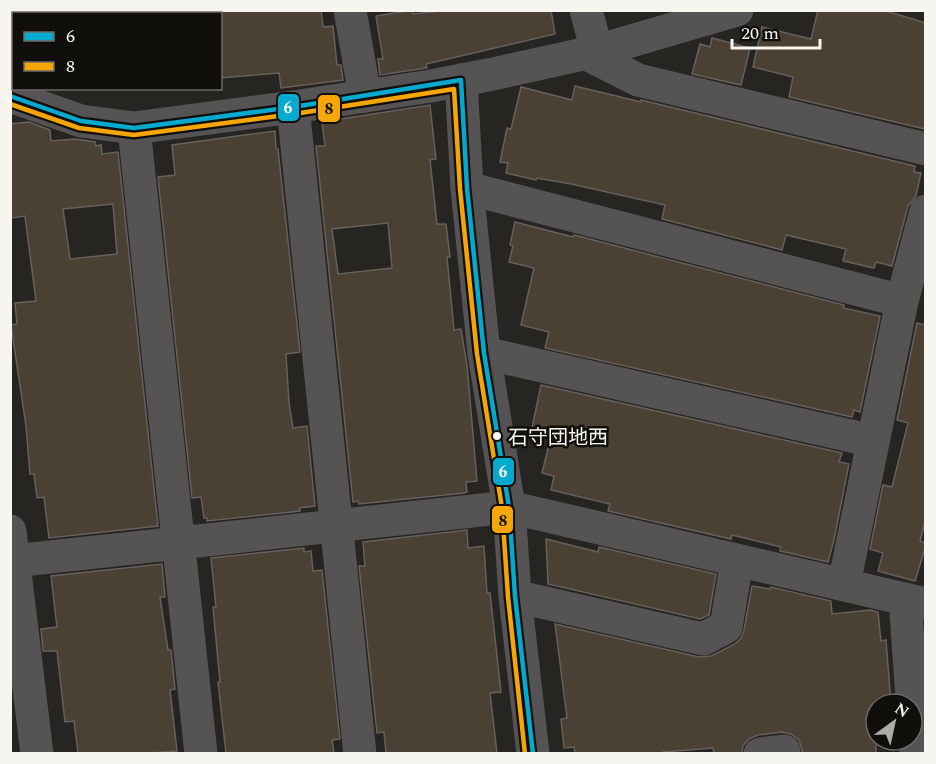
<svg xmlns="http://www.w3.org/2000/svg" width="936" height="764" viewBox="0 0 936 764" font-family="Spectral,'Noto Sans JP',serif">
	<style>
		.building { fill: #4a4033; stroke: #64615e; stroke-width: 1.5; fill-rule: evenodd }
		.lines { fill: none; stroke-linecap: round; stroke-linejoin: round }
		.minor { stroke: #555353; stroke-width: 33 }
		.bus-1-casing { stroke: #110f0c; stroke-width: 9 }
		.bus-2-casing { stroke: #110f0c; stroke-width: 9 }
		.bus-1 { stroke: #00a9ce; stroke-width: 4.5 }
		.bus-2 { stroke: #f7a600; stroke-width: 4.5 }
		.bus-dot { fill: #f7f5f0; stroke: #110f0c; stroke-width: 2 }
		.labels { text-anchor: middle; stroke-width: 5; stroke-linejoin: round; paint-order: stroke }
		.bus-label { font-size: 20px; fill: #f7f5f0; stroke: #110f0c; text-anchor: start }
		.line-badge { stroke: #110f0c; stroke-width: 2 }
		.badge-label { font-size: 16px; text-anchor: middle; font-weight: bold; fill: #fff }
		.pale-badge-label { font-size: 16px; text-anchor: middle; font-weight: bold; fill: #111 }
	</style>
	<rect width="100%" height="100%" fill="#272521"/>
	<g class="building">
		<path d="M220,10H321L323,27L333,26L337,65H341L343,80L281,88L279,73L220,78Z"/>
		<path d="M412,10L413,14L449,10H551L555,34L426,64L427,68L380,75L378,59H383L376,16Z"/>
		<path d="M818,10H883L926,23L925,129L789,97L793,77L753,67L762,27L811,39Z"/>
		<path d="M712,38L750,48L741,85L692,74L700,44L710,47Z"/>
		<path d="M575,86L641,102V100L915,166L914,172L921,173L916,196L908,206L892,266L876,262L874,268L843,261L846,249L786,235L782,250L662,219L665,205L571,184L537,178L536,180L506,173L508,163L500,162L507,128L511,129L521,87L572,100Z"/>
		<path d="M430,105L436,159L430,160L437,224H446L450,257H447L454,330L461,329L467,365L477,481L466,482L467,492L464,493L359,504L358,501L353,502L316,146H325L322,122ZM388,223L392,268L338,274L332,229Z"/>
		<path d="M29,122L50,130L51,141L75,139L95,142L96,146L101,145L102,154L118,152L158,526L49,538L44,497L37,498L34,474H30L26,426L11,325L17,324L15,303L36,301L25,216L10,218V124ZM113,204L117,254L70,259L63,209Z"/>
		<path d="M275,131L276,149H278L300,352L286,354L289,403L293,428L307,426L315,506L299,508L300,511L207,521V518H204L201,497L192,498L158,177L175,175L172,145Z"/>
		<path d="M515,222L573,237L574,235L844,305L843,308L880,316L860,412L854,410L852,417L545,348L549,332L521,325L534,268L509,262L513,246L510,245Z"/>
		<path d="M917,323L926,325V518L920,541L926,543V545L915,581L878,571L883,553L870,549L883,485L892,487L908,423L897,420Z"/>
		<path d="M541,385L842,453L839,462L849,464L834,540L828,562L780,551L781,547L732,535L731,539L608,511L610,504L551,490L554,476L542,473L552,432L532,428Z"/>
		<path d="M467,530L468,548L484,546L487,593H490L501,692L490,693L497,753H386L384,732L377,733L359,566H365L363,542Z"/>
		<path d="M546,539L598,552L599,547L716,574L709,615L700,619L548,584Z"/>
		<path d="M304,548V552L311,551L313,571L322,570L340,739L332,740L334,753H226L218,682H220L213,607H216L211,558Z"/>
		<path d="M162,564L165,597H160L168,650H171L175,689L170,690L177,751L150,753H78L74,721L65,722L57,651H43L41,629L57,627L51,576Z"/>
		<path d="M752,586L770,589L771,587L831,601L832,614L870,610L878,612L881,641L886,640L891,704H876V753H803L799,740L791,734L782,732L758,735L749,739L743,746L742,753H714L713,748L663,752V753H575L574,747L564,748L561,719L567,718L555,624L699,657L711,656L735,644L741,638L744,630Z"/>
	</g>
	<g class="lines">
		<g class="minor">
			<path d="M350,10L365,96"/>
			<path d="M586,10L597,51"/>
			<path d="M10,36L14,26"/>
			<path d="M587,54L638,80L926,149"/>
			<path d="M461,80L467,188L484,353L509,507L515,596L533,754"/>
			<path d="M10,96L81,121L134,128L293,107L431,86L493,74L597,51L737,10"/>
			<path d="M293,107L360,754"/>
			<path d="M134,128L201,754"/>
			<path d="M467,188L902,301"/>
			<path d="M484,353L873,441"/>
			<path d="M10,531L37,754"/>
			<path d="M13,561L509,507L926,604"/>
			<path d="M844,584L902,301L926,211"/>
			<path d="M515,596L703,639L726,627L737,561"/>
			<path d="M905,599L916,754"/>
			<path d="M760,754L784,751V754"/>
		</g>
		<g class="bus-1-casing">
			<path id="bus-1" d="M10,96L81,121L134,128L293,107L461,80L467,188L484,353L509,507L515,596L533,754"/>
		</g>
		<g class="bus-2-casing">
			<path id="bus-2" d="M10,104L79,128L134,135L294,114L454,89L460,189L477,354L502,508L508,597L525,754"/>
		</g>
		<use href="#bus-1" class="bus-1"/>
		<use href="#bus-2" class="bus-2"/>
	</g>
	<circle class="bus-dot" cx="497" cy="436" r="5"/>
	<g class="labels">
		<g class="bus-label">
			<text x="508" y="444">石守団地西</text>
		</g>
	</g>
	<g class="line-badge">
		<rect x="277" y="93" width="23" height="29" rx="6" fill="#00a9ce"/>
		<rect x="317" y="94" width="24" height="29" rx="6" fill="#f7a600"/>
		<rect x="492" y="457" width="23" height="29" rx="6" fill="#00a9ce"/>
		<rect x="491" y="505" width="23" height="29" rx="6" fill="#f7a600"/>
	</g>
	<g class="badge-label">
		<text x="288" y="113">6</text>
		<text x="503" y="477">6</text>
	</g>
	<g class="pale-badge-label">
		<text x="329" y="114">8</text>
		<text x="503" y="526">8</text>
	</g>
	<rect width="936" height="764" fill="none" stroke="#f7f5f0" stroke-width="24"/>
	<rect x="12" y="12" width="210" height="78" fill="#110f0c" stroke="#6d6b67" stroke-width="1.5"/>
	<rect x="24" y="32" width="30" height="9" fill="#00a9ce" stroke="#6d6b67" stroke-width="1.5"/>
	<text x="66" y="42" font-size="18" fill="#f7f5f0">6</text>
	<rect x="24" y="62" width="30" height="9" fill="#f7a600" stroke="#6d6b67" stroke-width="1.5"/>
	<text x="66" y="72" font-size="18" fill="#f7f5f0">8</text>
	<g transform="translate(894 722) rotate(33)"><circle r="28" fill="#110f0c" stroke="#6d6b67" stroke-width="1.5"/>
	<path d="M0-4.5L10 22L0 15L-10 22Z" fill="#aeaca8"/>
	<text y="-9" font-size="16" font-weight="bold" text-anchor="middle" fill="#f7f5f0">N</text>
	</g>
	<path d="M732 39v9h88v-9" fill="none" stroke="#f7f5f0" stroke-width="3"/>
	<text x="741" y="39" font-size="18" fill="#f7f5f0" stroke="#110f0c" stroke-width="4.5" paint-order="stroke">20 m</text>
</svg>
